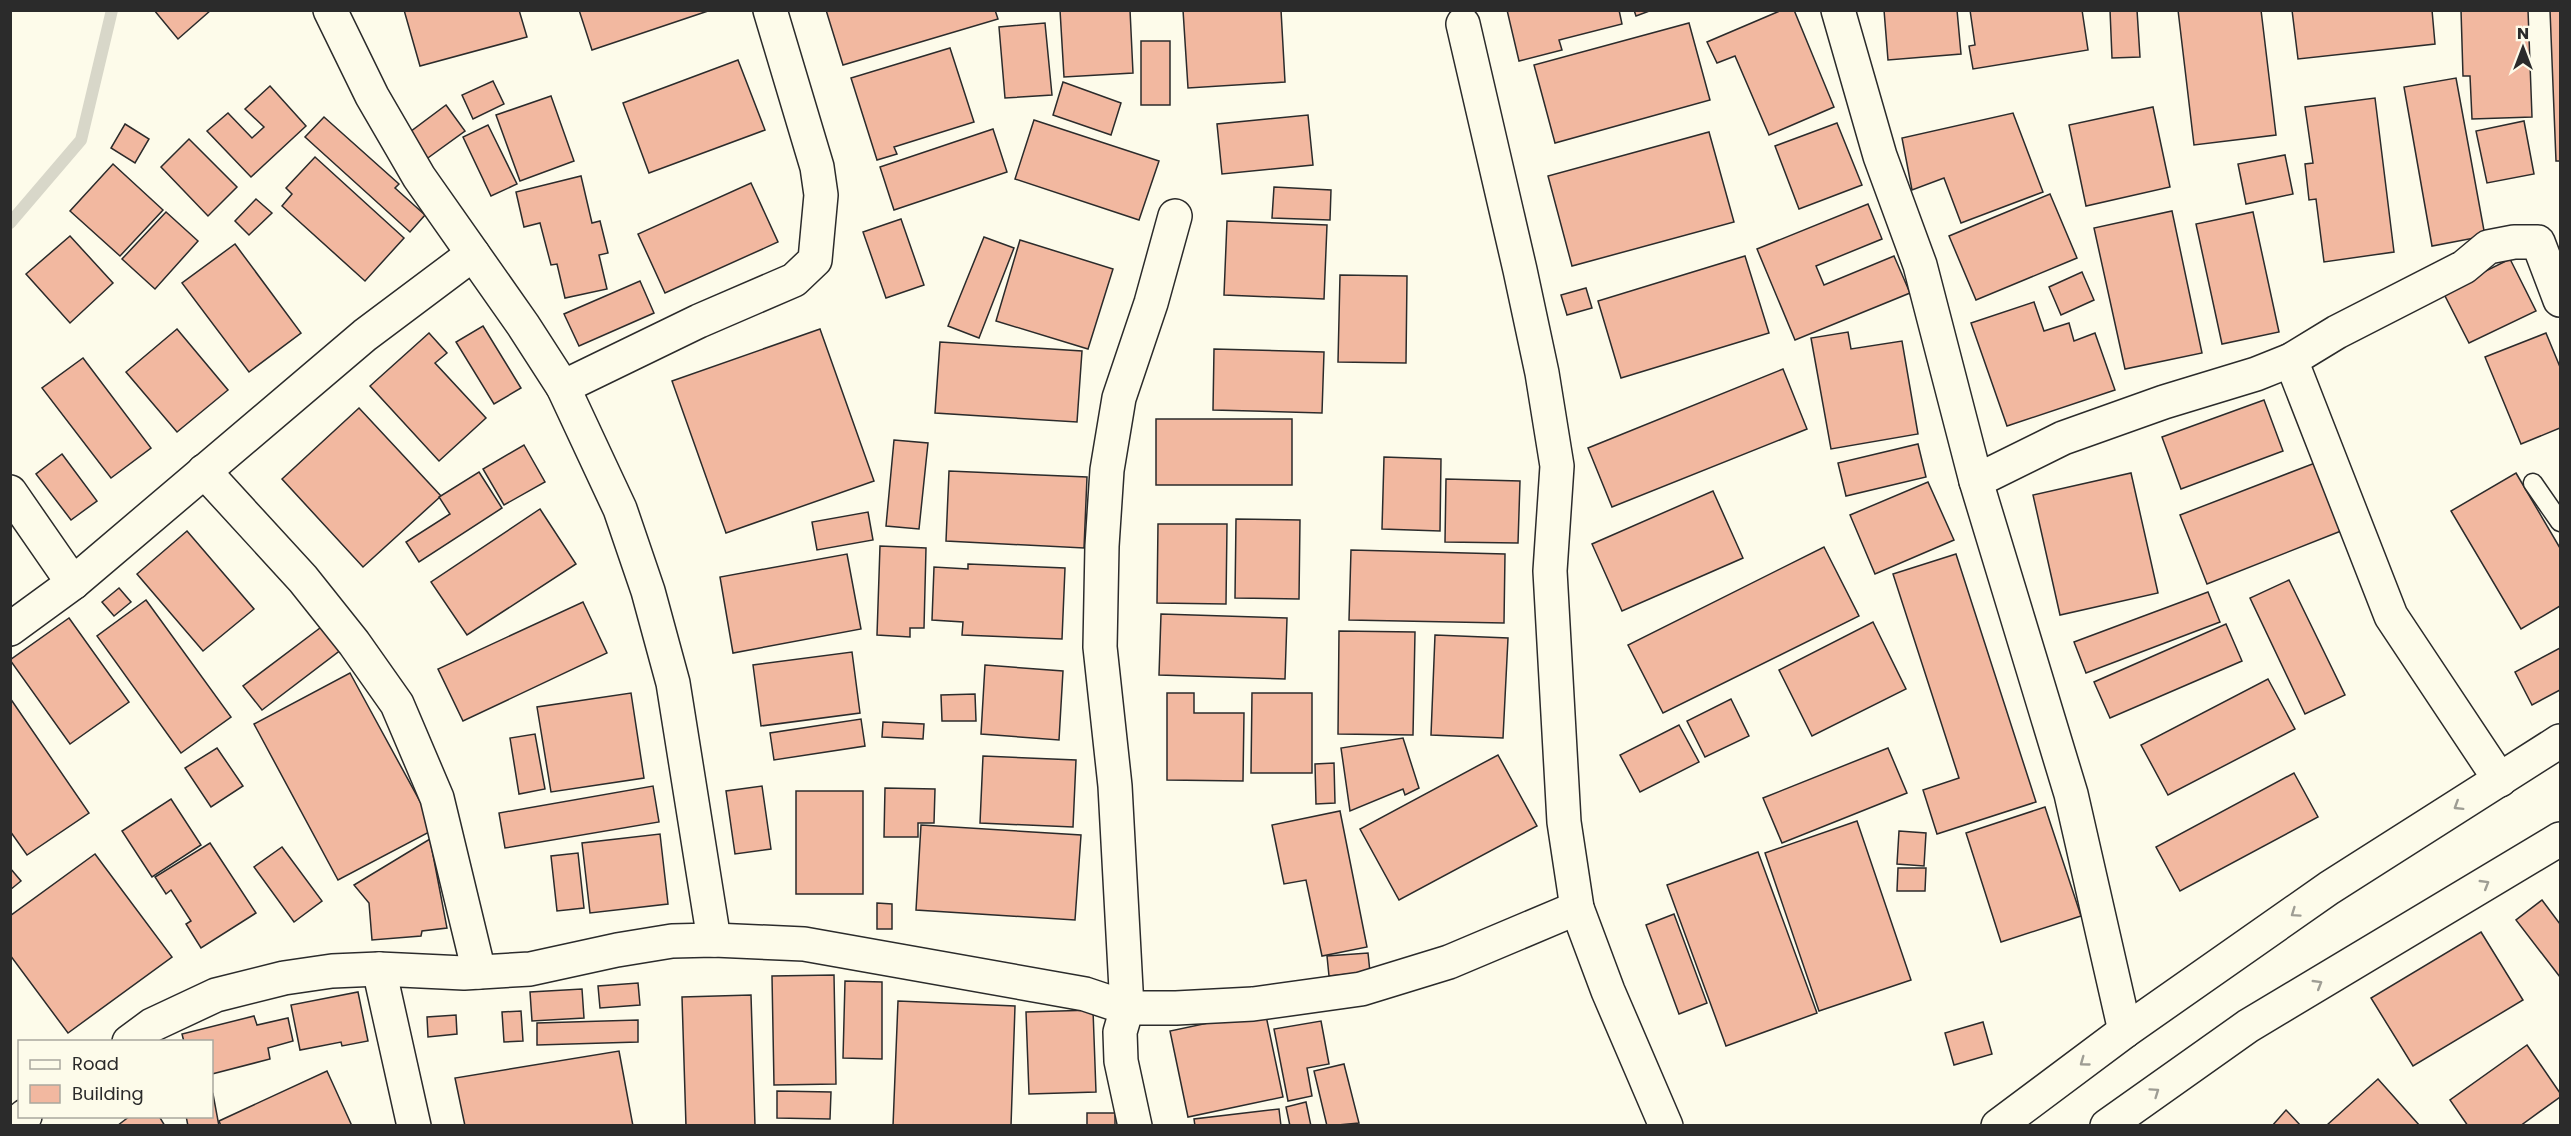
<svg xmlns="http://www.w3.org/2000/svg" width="2571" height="1136" viewBox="0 0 2571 1136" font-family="Poppins,sans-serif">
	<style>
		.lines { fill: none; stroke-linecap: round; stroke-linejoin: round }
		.stream { stroke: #d8d7c9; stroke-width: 12 }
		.building { fill: #f2b8a0; stroke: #2b2b2b; stroke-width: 1.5 }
		.lane-casing { stroke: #2b2b2b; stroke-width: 21 }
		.street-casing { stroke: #2b2b2b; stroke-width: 36 }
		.highway-casing { stroke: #2b2b2b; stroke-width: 36 }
		.lane { stroke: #fdfbea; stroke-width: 18 }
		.street { stroke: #fdfbea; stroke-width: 33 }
		.highway { stroke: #fdfbea; stroke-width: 33 }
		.oneway { stroke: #9e9d94 }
	</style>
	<rect width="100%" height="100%" fill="#fdfbea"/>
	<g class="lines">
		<path class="stream" d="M10,223L81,140L112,10"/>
	</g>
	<g class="building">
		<path d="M154,10H211L178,39Z"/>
		<path d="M404,10H519L527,37L420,66Z"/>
		<path d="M579,10H711L592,50Z"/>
		<path d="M826,10H995L998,19L843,65Z"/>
		<path d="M1060,10H1130L1133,73L1064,77Z"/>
		<path d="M1183,10H1281L1285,82L1188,88Z"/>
		<path d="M1507,10H1619L1622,24L1559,40L1562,50L1519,61Z"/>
		<path d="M1634,10H1652L1636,16Z"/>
		<path d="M1782,10H1794L1834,107L1769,135L1735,56L1717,63L1707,42Z"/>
		<path d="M1884,10H1957L1961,54L1888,60Z"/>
		<path d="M1970,10H2082L2088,50L1973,69L1969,46L1975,45Z"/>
		<path d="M2110,10H2137L2140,57L2112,58Z"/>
		<path d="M2178,10H2261L2276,135L2194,145Z"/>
		<path d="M2292,10H2432L2435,44L2298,59Z"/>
		<path d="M2461,10H2528L2532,117L2472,119L2470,76H2463Z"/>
		<path d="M2550,10H2560V161H2556Z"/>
		<path d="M1045,23L1052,95L1005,98L999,27Z"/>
		<path d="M1689,23L1710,100L1555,143L1534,65Z"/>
		<rect x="1141" y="41" width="29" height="64"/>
		<path d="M950,48L974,122L894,147L897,154L877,160L851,78Z"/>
		<path d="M738,60L765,130L649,173L623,103Z"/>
		<path d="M2456,78L2485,236L2432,246L2404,87Z"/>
		<path d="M493,81L504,104L473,119L462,95Z"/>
		<path d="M1063,82L1121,103L1111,135L1053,115Z"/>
		<path d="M270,86L306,126L251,177L207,131L228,113L252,138L264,127L245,109Z"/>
		<path d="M551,96L574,161L520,181L496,115Z"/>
		<path d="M2375,98L2394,252L2324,262L2316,199L2309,200L2305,164L2313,163L2305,107Z"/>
		<path d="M446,105L465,131L425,160L406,135Z"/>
		<path d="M2153,107L2170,187L2086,206L2069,125Z"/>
		<path d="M2013,113L2043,192L1961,223L1944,178L1912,190L1902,138Z"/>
		<path d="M1308,115L1313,165L1222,174L1217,124Z"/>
		<path d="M324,117L399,184L395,188L425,215L410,232L305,137Z"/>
		<path d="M1034,120L1159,161L1139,220L1015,179Z"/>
		<path d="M2524,121L2534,174L2487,183L2476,131Z"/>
		<path d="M1837,123L1862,185L1799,209L1775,146Z"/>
		<path d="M125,124L149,139L135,163L111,148Z"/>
		<path d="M488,125L517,184L491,196L463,137Z"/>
		<path d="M993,129L1007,172L894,210L880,167Z"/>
		<path d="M1709,132L1734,222L1572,266L1548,176Z"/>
		<path d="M189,139L237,187L208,216L161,167Z"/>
		<path d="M2285,155L2293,194L2246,204L2238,164Z"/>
		<path d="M315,157L404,238L365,281L282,206L292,194L286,188Z"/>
		<path d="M113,164L163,210L120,256L70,211Z"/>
		<path d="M581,176L592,223L600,221L608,253L599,255L607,289L565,298L557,264L551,265L540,223L524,227L516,192Z"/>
		<path d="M751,183L778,242L665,293L638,234Z"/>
		<path d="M1274,187L1331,190L1330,220L1272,218Z"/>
		<path d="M2050,194L2077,258L1976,300L1949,236Z"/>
		<path d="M256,199L272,213L249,235L235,221Z"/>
		<path d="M1868,204L1882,239L1816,266L1824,285L1894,256L1910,293L1795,340L1757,249Z"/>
		<path d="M2172,211L2202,353L2125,369L2094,228Z"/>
		<path d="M166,212L198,241L155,289L122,259Z"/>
		<path d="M2253,212L2279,332L2222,344L2196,224Z"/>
		<path d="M901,219L924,285L886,298L863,232Z"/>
		<path d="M1227,221L1327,225L1324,299L1224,295Z"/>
		<path d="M70,236L113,283L70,323L26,274Z"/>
		<path d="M984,237L1014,248L979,338L948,326Z"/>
		<path d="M1020,240L1113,269L1088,349L996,321Z"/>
		<path d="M235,244L301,333L249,372L182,283Z"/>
		<path d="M1745,256L1769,333L1621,378L1598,301Z"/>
		<path d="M2510,259L2536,311L2469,343L2443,292Z"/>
		<path d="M2082,272L2094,300L2061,315L2049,287Z"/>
		<path d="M1340,275L1407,276L1406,363L1338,362Z"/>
		<path d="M640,281L654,313L579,346L564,314Z"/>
		<path d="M1586,288L1592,308L1567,315L1561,295Z"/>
		<path d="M2034,302L2044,331L2069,323L2074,341L2095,333L2115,390L2007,426L1971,323Z"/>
		<path d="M483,326L521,388L494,404L456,342Z"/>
		<path d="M177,329L228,390L177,432L126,372Z"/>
		<path d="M820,329L874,481L726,533L672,381Z"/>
		<path d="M1848,332L1851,349L1902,341L1918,434L1831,449L1811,338Z"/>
		<path d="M429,333L447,353L435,363L486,418L439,461L370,386Z"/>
		<path d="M2546,333L2560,367V428L2521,444L2485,357Z"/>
		<path d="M940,342L1082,351L1077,422L935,413Z"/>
		<path d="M1214,349L1324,352L1322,413L1213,410Z"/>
		<path d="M83,358L151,448L111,478L42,388Z"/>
		<path d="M1783,369L1807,429L1612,507L1588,448Z"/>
		<path d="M2264,400L2283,451L2181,489L2162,437Z"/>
		<path d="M359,408L441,496L363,567L282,479Z"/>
		<rect x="1156" y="419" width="136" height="66"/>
		<path d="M894,440L928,443L919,529L886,526Z"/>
		<path d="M1918,444L1926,477L1846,496L1838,463Z"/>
		<path d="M524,445L545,482L504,505L483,469Z"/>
		<path d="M62,454L97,501L71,520L36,474Z"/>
		<path d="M1384,457L1441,459L1440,531L1382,529Z"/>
		<path d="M2315,463L2341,531L2207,584L2180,515Z"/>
		<path d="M949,471L1087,477L1084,548L946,541Z"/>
		<path d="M479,472L502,508L419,562L406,542L450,514L439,497Z"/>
		<path d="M2131,473L2158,593L2060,615L2033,495Z"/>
		<path d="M2516,473L2560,548V606L2521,629L2451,511Z"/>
		<path d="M1446,479L1520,481L1518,543L1445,542Z"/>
		<path d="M1928,482L1954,540L1875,574L1850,515Z"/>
		<path d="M1713,491L1743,558L1622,611L1592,544Z"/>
		<path d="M540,509L576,564L467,635L431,582Z"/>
		<path d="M868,512L873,540L817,550L812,522Z"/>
		<path d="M1236,519L1300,520L1299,599L1235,598Z"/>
		<path d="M1158,524H1227L1226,604L1157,603Z"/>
		<path d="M187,531L254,609L203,651L137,574Z"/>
		<path d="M880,546L926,548L924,628H910V637L877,635Z"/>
		<path d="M1824,547L1859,616L1663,713L1628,645Z"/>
		<path d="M1351,550L1505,554L1504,623L1349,620Z"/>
		<path d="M847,554L861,629L733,653L720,577Z"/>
		<path d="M1956,554L2036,802L1937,834L1923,790L1959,778L1893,574Z"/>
		<path d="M968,564L1065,568L1062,639L962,635L963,622L932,620L934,567L968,569Z"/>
		<path d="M2289,580L2345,695L2305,714L2250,598Z"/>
		<path d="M119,588L131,602L114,616L102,602Z"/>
		<path d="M2208,592L2220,622L2086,673L2074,642Z"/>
		<path d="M146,600L231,717L181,753L97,636Z"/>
		<path d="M583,602L607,653L463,721L438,669Z"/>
		<path d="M1161,614L1287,618L1285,679L1159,675Z"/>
		<path d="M69,618L129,702L70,744L10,660Z"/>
		<path d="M1873,622L1906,689L1812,736L1779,670Z"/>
		<path d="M2226,624L2242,661L2110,718L2094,682Z"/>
		<path d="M324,625L342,649L262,710L243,686Z"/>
		<path d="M1339,631L1415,632L1413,735L1338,734Z"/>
		<path d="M1435,635L1508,638L1503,738L1431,735Z"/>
		<path d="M2560,648V690L2532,705L2515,672Z"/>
		<path d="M852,652L860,713L761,726L753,665Z"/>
		<path d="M985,665L1063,671L1059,740L981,734Z"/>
		<path d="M350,673L435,829L338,880L254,724Z"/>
		<path d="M2268,679L2295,729L2168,795L2141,745Z"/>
		<path d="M631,693L644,778L551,792L537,707Z"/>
		<path d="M1167,693H1194V713H1244L1243,781L1167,780Z"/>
		<path d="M1252,693H1312V773H1251Z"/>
		<path d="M975,694L976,721H942L941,695Z"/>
		<path d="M10,698L89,813L27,855L10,831Z"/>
		<path d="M1731,699L1749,736L1705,757L1687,721Z"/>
		<path d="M861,719L865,746L774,760L770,733Z"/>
		<path d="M883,722L924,724L923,739L882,737Z"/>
		<path d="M1679,725L1699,762L1640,792L1620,755Z"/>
		<path d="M535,734L545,789L519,794L510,738Z"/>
		<path d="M1403,738L1419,788L1405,795L1403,789L1350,811L1341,748Z"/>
		<path d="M217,748L243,786L211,807L185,768Z"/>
		<path d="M1888,748L1907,793L1782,843L1763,798Z"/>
		<path d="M1498,755L1537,826L1399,900L1360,829Z"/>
		<path d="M983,756L1076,760L1073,827L980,823Z"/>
		<path d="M1334,763L1335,803L1316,804L1315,764Z"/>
		<path d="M2294,773L2318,817L2180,891L2156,847Z"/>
		<path d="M653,786L659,822L505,848L499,813Z"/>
		<path d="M762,786L771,849L735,854L726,791Z"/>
		<path d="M885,788L935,789L934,823H918V837H884Z"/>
		<rect x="796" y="791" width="67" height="103"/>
		<path d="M171,799L201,845L152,877L122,831Z"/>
		<path d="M2045,807L2081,916L2001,942L1966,833Z"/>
		<path d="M1340,811L1367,947L1322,956L1306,880L1284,884L1272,825Z"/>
		<path d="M1857,821L1911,980L1819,1011L1765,853Z"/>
		<path d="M921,825L1081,835L1075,920L916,910Z"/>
		<path d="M1899,831L1926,833L1924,866L1897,864Z"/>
		<path d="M660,834L668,904L590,913L582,843Z"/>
		<path d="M430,839L447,928L422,931L421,936L372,940L369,903L354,885Z"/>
		<path d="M210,843L256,913L201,948L186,924L191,921L171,890L166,894L155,877Z"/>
		<path d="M282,847L322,901L294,922L254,867Z"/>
		<path d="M1758,852L1817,1013L1726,1046L1667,885Z"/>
		<path d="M578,853L584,908L557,911L551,856Z"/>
		<path d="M95,854L172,957L68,1033L10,955V916Z"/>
		<path d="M10,868L21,881L10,890Z"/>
		<path d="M1898,868H1926L1925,891H1897Z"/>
		<path d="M2542,900L2560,924V977L2516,920Z"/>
		<path d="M877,903L892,904V929H877Z"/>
		<path d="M1674,914L1707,1003L1679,1014L1646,925Z"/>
		<path d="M2481,932L2523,1000L2413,1066L2371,998Z"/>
		<path d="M1368,953L1370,972L1329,976L1327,956Z"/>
		<path d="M834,975L836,1084L774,1085L772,976Z"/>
		<path d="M845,981L882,982V1059L843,1058Z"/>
		<path d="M638,983L640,1005L600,1008L598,986Z"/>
		<path d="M582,989L584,1018L532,1021L530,992Z"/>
		<path d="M358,992L368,1041L342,1046L341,1042L300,1050L291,1005Z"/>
		<path d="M751,995L755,1126H686L682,997Z"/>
		<path d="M898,1001L1015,1006L1011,1126H893Z"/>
		<path d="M1093,1010L1096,1092L1029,1094L1026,1012Z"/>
		<path d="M521,1011L523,1041L504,1042L502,1012Z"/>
		<path d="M1265,1011L1283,1097L1188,1117L1170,1031Z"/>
		<path d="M456,1015L457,1034L428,1037L427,1017Z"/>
		<path d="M254,1016L257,1025L288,1018L293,1041L268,1048L270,1059L212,1074V1042H184L182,1034Z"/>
		<path d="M638,1020V1042L537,1045V1023Z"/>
		<path d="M1321,1021L1329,1064L1307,1068L1312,1096L1288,1101L1274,1029Z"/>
		<path d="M1983,1022L1992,1054L1954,1065L1945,1033Z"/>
		<path d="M2527,1045L2560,1093V1097L2520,1126H2468L2450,1100Z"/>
		<path d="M619,1051L633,1126H465L455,1078Z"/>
		<path d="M1344,1064L1359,1123L1327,1126L1314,1071Z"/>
		<path d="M327,1071L352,1126H221L219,1121Z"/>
		<path d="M2378,1079L2420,1126L2327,1125Z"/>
		<path d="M777,1091L831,1092L830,1119L777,1118Z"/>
		<path d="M213,1094L219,1126H188L186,1116H212V1095Z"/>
		<path d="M1306,1102L1311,1126H1290L1286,1107Z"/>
		<path d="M1279,1109L1281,1126H1195L1194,1119Z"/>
		<path d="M2286,1110L2301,1126H2272Z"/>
		<rect x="1087" y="1113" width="28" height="13"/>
		<path d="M130,1116H159L165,1126H117Z"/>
	</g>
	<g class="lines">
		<g class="lane-casing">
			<path id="lane" d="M2533,483L2560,522"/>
		</g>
		<g class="street-casing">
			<g id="street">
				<path d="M330,10L372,96L419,177L523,325L563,387L620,509L648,591L673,683L714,940"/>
				<path d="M1838,10L1880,156L1920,265L1976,481L2071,794L2125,1031"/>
				<path d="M1463,24L1520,270L1542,373L1557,466L1550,571L1564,822L1577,908L1608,991L1666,1126"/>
				<path d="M2291,360L2391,616L2500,780"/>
				<path d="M563,387L699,321L794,280L815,260L821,195L817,167L770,10"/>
				<path d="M204,471L303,579L354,643L397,704L437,798L479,972"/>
				<path d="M1976,481L2063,438L2164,402L2256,374L2291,360L2337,332L2464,267L2488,247L2514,242H2538L2560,300"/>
				<path d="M10,492L73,583"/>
				<path d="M10,629L73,583L365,335L473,254"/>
				<path d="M379,969L414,1126"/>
				<path d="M129,1042L152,1025L216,995L284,978L332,971L379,969L464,973L530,969L617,950L672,941L714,940L804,944L1085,994L1127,1008H1176L1253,1004L1361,989L1449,962L1577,908"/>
				<path d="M13,1126L25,1116"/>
				<path d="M1135,1126L1121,1061L1120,1032L1127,1008L1115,786L1100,647L1102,546L1107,470L1119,398L1151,303L1175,216"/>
			</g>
		</g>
		<g class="highway-casing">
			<g id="highway">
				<path d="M1998,1126L2125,1031L2329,888L2560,741"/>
				<path d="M2107,1126L2248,1026L2560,839"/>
			</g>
		</g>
		<use href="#lane" class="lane"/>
		<use href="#street" class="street"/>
		<use href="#highway" class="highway"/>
	</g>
	<defs><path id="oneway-chevron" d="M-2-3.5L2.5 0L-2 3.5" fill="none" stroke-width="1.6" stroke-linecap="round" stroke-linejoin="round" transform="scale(1.5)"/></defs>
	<g class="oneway">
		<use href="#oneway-chevron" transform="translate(2458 806) rotate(148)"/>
		<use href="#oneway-chevron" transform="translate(2485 884) rotate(-31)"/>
		<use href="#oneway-chevron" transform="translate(2295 913) rotate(145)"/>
		<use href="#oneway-chevron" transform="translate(2318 984) rotate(-31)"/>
		<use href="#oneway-chevron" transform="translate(2084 1062) rotate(144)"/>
		<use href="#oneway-chevron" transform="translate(2155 1092) rotate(-35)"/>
	</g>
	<rect width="2571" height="1136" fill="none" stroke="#2b2b2b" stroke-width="24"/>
	<rect x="18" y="1040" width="195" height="78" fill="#fdfbea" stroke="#a9a89e" stroke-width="1.5"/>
	<rect x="30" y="1060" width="30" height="9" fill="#fdfbea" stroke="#a9a89e" stroke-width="1.5"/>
	<text x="72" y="1070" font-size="18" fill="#2b2b2b">Road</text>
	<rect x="30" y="1085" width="30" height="18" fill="#f2b8a0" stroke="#a9a89e" stroke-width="1.5"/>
	<text x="72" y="1100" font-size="18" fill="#2b2b2b">Building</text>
	<g transform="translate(2523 48)" stroke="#fdfbea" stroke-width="4.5" paint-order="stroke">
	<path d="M0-4.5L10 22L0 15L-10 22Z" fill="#2b2b2b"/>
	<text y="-9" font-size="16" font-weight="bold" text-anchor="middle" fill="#2b2b2b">N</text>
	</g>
</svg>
